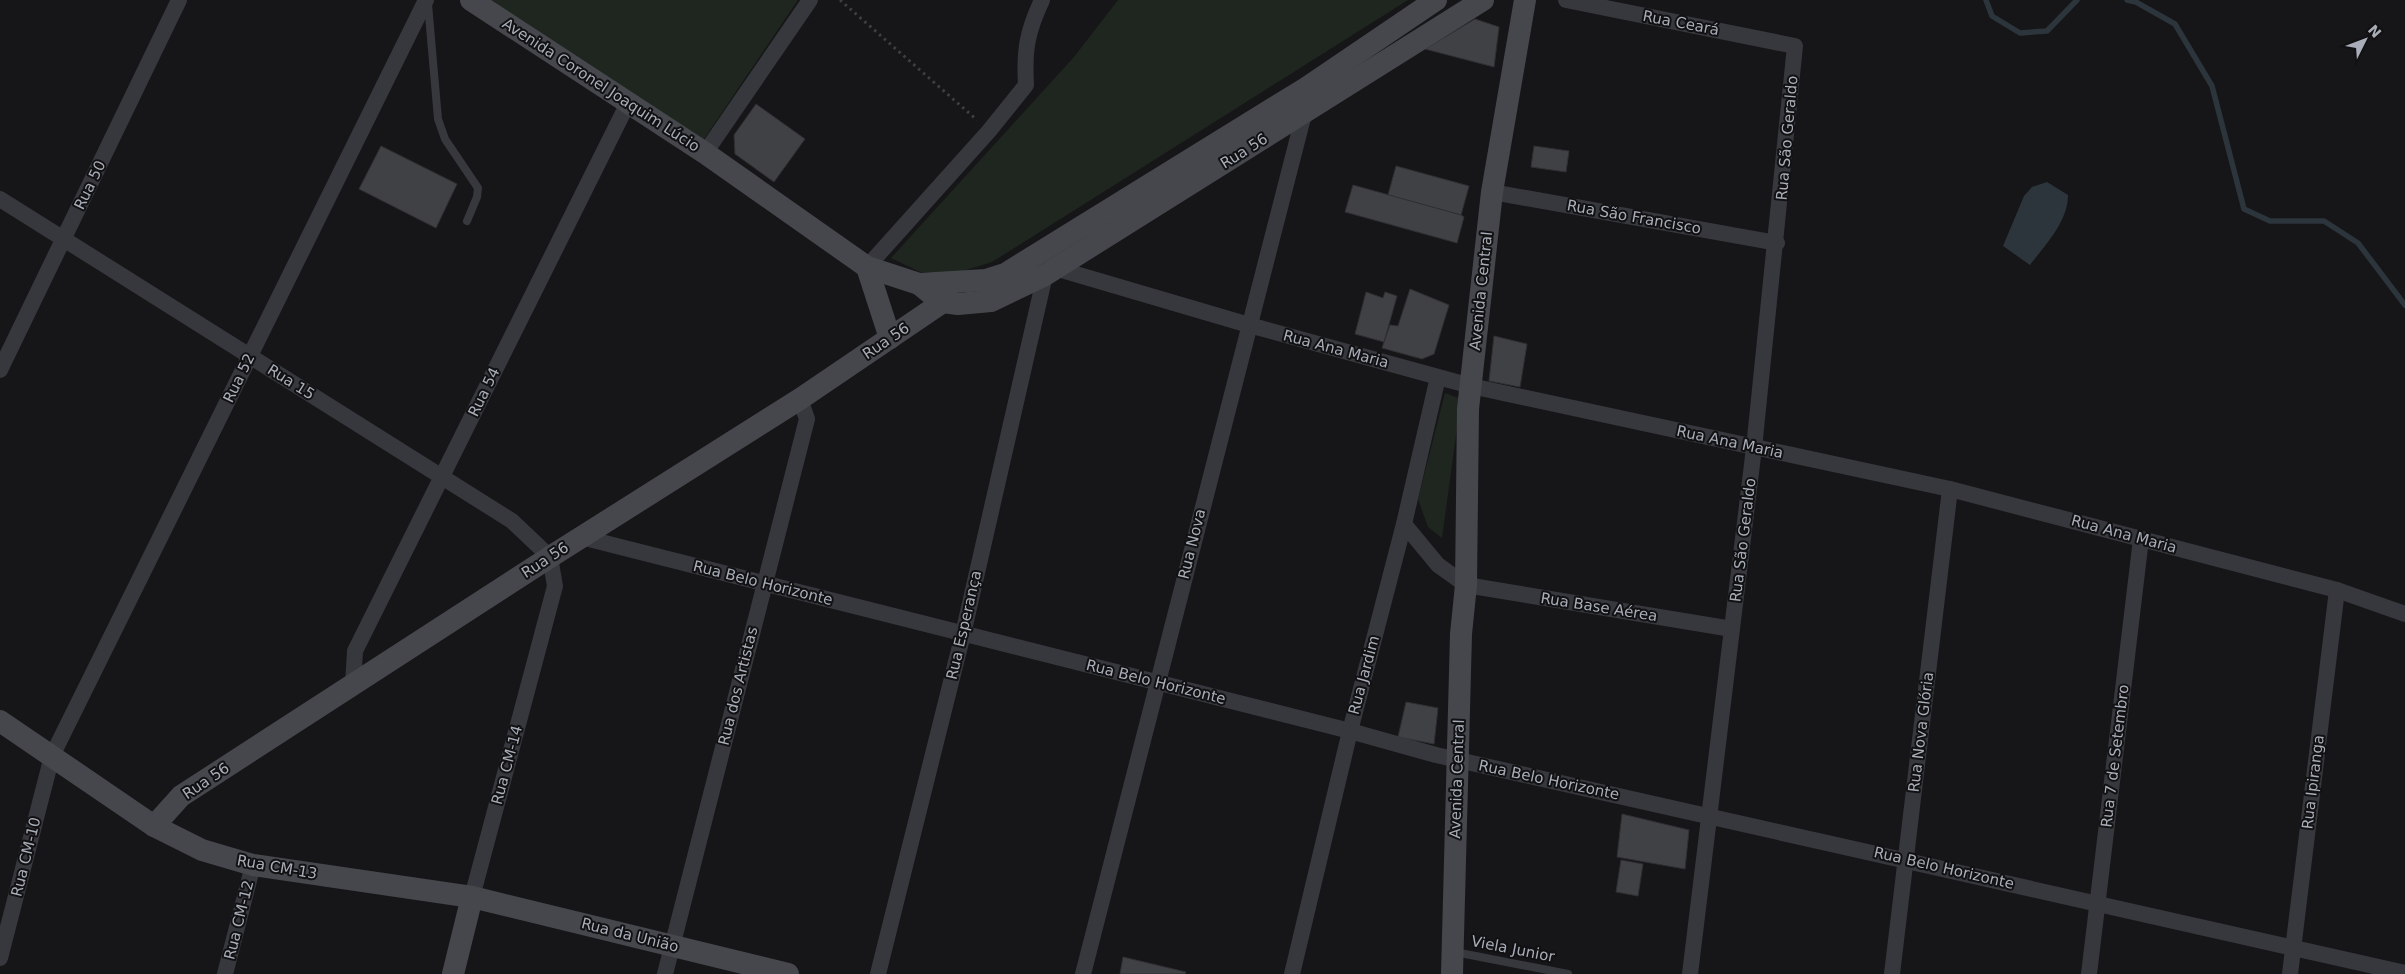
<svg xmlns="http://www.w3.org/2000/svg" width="2405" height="974" viewBox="0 0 2405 974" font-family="'DejaVu Sans',sans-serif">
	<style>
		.green { fill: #1e261f }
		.water { fill: #2c353c }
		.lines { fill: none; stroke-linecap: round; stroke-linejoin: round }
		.stream { stroke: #2c353c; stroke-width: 5.5 }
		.building { fill: #404145; stroke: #303034 }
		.path { stroke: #3d3f44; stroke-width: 3; stroke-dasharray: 2.5 4; stroke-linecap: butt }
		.lane { stroke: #37383d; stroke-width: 8 }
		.street { stroke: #37383d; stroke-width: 16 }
		.secondary { stroke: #45474d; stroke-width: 22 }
		.labels { text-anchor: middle; stroke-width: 4; stroke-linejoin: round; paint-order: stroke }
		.street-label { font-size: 15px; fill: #a8adb8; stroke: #111113 }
	</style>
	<rect width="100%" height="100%" fill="#161618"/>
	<g class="green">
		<path d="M483,0H798L700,145Z"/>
		<path d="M1118,0H1408L992,262L956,273L920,272L891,258L1074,57Z"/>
		<path d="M1445,393L1461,399L1442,538L1428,527L1418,499Z"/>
	</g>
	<path class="water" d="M2047,182L2068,195C2068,222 2045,245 2030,265L2003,246L2024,196L2032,187Z"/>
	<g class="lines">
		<g class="stream">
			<path d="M1986,0L1992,16L2020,33L2047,31L2077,0"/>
			<path d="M2127,0L2136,2L2175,24L2212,86L2244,209L2270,221H2324L2358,243L2405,305"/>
		</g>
	</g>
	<g class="building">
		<path d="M1475,19L1499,27L1494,67L1425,49Z"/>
		<path d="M756,104L805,139L774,182L735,154L734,135Z"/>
		<path d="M381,146L457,184L436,228L359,189Z"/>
		<path d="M1534,146L1569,151L1566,172L1531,167Z"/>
		<path d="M1396,166L1469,186L1461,215L1388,195Z"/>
		<path d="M1353,185L1461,215L1464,217L1457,243L1345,212Z"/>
		<path d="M1410,289L1449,305L1434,354L1422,359L1382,348L1390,325L1398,326Z"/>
		<path d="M1366,292L1383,298L1385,292L1397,296L1384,342L1355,334Z"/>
		<path d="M1494,336L1527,344L1520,387L1489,381Z"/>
		<path d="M1406,702L1438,708L1434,744L1398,737Z"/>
		<path d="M1622,814L1689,830L1685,869L1617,857Z"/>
		<path d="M1621,860L1643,864L1638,896L1616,892Z"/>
		<path d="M1123,957L1186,972L1185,974H1120Z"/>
	</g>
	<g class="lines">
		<path class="path" d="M840,0L977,120"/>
		<g class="lane">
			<path d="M428,4L438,119L445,139L478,188L477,197L467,221"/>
			<path d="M1455,952L1568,974"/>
		</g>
		<g class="street">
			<path d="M1566,0L1795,46L1754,448L1690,974"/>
			<path d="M705,153L810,0"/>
			<path d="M1492,192L1777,243"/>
			<path d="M0,199L512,521L550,557L555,586L472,897"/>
			<path d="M867,267L989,131L1026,85C1024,50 1027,32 1042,0"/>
			<path d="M1055,268L1249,325L1471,386L1950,489L2337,590L2405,614"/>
			<path d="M0,370L179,0"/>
			<path d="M1404,524L1438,565L1466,585L1732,629"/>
			<path d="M581,537L1350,731L1436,755L2405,973"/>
			<path d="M353,685L355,651L628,103"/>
			<path d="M0,958L52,756L426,0"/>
			<path d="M225,974L253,865"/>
			<path d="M665,974L807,419L800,399"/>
			<path d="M878,974L963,634L1045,275"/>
			<path d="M1083,974L1304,114"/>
			<path d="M1292,974L1350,731L1404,524L1438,377"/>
			<path d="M1892,974L1950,489"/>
			<path d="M2089,974L2141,539"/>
			<path d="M2290,974L2337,590"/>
		</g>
		<g class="secondary">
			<path d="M471,0L705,153L867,267L919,284L930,293"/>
			<path d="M867,267L890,338"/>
			<path d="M919,284L986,280L1005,274L1306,88L1436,0"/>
			<path d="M943,302L958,304L991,301L1045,275L1483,0"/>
			<path d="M0,721L154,826L202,850L253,865L472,897L788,974"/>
			<path d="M154,826L181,796L550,557L800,399L943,302L950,283"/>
			<path d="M453,974L472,897"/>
			<path d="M1452,974L1461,634L1466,585L1468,409L1492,192L1525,0"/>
		</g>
	</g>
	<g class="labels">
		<g class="street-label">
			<text transform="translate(1681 23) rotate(11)" y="5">Rua Ceará</text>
			<text transform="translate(601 85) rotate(33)" y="5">Avenida Coronel Joaquim Lúcio</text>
			<text transform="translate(1787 138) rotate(-85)" y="5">Rua São Geraldo</text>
			<text transform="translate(1244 151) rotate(-32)" y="5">Rua 56</text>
			<text transform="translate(90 185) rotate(-64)" y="5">Rua 50</text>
			<text transform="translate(1634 217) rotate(10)" y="5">Rua São Francisco</text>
			<text transform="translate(1481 291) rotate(-84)" y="5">Avenida Central</text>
			<text transform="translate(886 341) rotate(-34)" y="5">Rua 56</text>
			<text transform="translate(1336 349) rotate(15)" y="5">Rua Ana Maria</text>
			<text transform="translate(239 378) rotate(-64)" y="5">Rua 52</text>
			<text transform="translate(291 382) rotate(32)" y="5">Rua 15</text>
			<text transform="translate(484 392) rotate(-64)" y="5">Rua 54</text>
			<text transform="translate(1730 442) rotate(12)" y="5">Rua Ana Maria</text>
			<text transform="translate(2124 534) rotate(15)" y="5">Rua Ana Maria</text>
			<text transform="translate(1743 540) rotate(-83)" y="5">Rua São Geraldo</text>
			<text transform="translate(1192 544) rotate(-76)" y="5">Rua Nova</text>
			<text transform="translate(545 560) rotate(-33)" y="5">Rua 56</text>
			<text transform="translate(763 583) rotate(14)" y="5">Rua Belo Horizonte</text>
			<text transform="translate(1599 607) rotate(9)" y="5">Rua Base Aérea</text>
			<text transform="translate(964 625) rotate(-77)" y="5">Rua Esperança</text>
			<text transform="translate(1364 675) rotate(-75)" y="5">Rua Jardim</text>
			<text transform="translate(1156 682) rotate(14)" y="5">Rua Belo Horizonte</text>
			<text transform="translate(738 686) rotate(-76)" y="5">Rua dos Artistas</text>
			<text transform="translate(1921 732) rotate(-83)" y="5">Rua Nova Glória</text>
			<text transform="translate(2115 756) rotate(-83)" y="5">Rua 7 de Setembro</text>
			<text transform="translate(507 765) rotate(-75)" y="5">Rua CM-14</text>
			<text transform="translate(1457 779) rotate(-88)" y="5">Avenida Central</text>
			<text transform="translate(1549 780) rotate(12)" y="5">Rua Belo Horizonte</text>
			<text transform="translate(206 781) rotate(-34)" y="5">Rua 56</text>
			<text transform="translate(2313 782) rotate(-83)" y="5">Rua Ipiranga</text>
			<text transform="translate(26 857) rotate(-76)" y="5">Rua CM-10</text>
			<text transform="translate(277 867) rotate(10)" y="5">Rua CM-13</text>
			<text transform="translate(1944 868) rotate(13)" y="5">Rua Belo Horizonte</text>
			<text transform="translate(239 920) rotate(-76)" y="5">Rua CM-12</text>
			<text transform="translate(630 935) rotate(14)" y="5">Rua da União</text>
			<text transform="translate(1513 949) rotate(11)" y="5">Viela Junior</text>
		</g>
	</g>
	<g transform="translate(2365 40) rotate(48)" stroke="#111113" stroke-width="4" paint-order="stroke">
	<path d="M0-4L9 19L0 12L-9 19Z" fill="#a8adb8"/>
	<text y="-8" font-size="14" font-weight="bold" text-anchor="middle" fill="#a8adb8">N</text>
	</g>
</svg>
